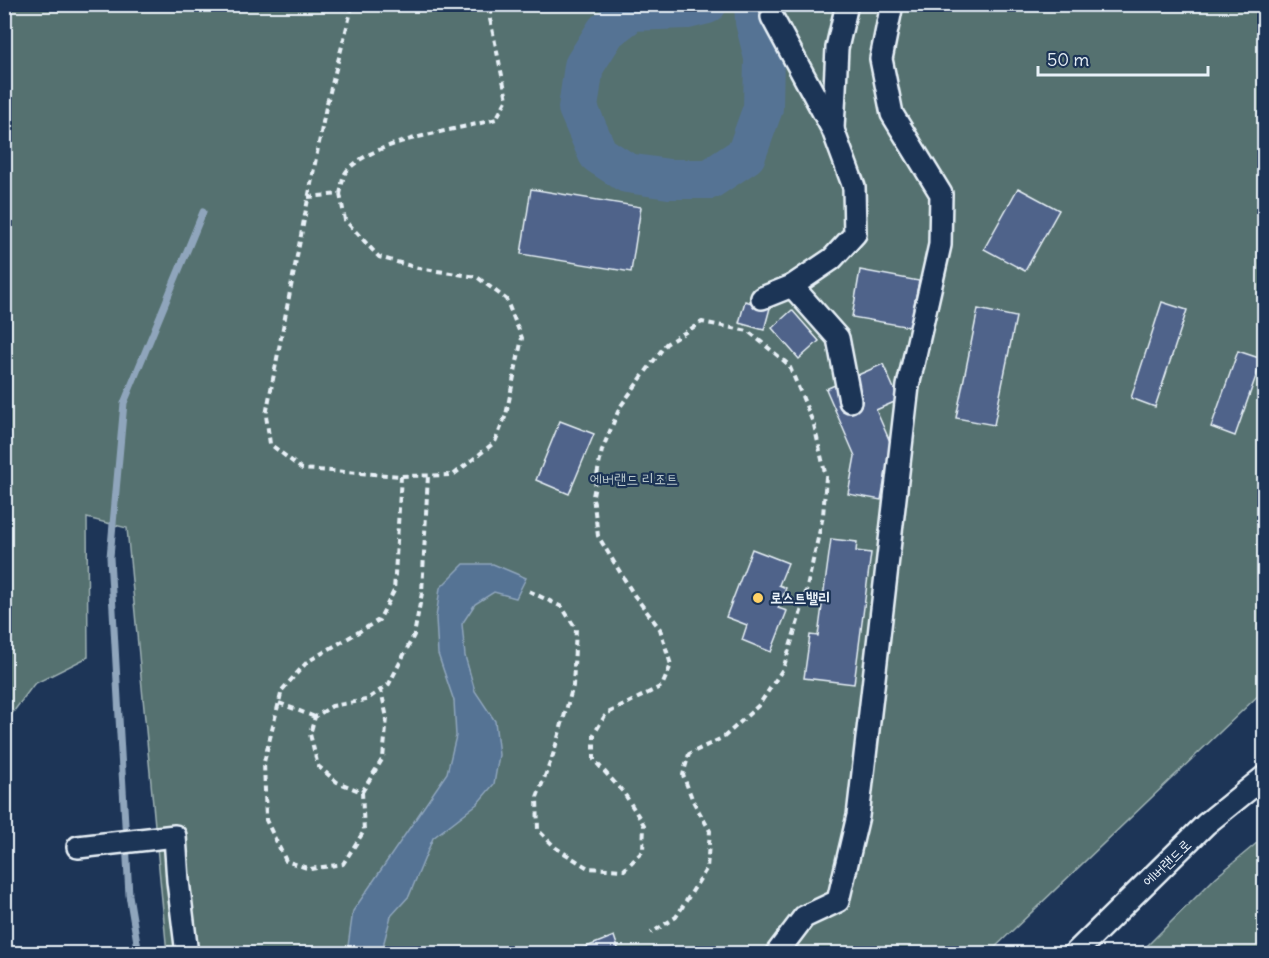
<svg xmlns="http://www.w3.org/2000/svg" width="1269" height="958" viewBox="0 0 1269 958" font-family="Delius,'Poor Story',sans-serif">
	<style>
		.green { fill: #55716f; stroke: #9eb1b4; stroke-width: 1.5 }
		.water { fill: #547394; stroke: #8fa5bc; stroke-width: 1.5 }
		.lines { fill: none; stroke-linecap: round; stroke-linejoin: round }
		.stream { stroke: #8fa5bc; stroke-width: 7 }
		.river { stroke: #547394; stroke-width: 40 }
		.building { fill: #4f638a; stroke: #e8f1f8; stroke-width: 1.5 }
		.minor-casing { stroke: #e8f1f8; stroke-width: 26 }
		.path { stroke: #e8f1f8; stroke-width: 4; stroke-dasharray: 6 4.5; stroke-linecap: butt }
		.minor { stroke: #1d3557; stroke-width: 21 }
		.poi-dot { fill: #ffd166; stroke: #1d3557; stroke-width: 2 }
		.labels { text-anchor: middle; stroke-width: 4.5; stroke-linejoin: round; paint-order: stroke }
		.park-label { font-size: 15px; fill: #b5c4c8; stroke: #1d3557 }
		.poi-label { font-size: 15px; font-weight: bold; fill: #e8f1f8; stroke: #1d3557; text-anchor: start }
		.street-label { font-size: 15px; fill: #e8f1f8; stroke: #1d3557 }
	</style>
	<rect width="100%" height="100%" fill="#1d3557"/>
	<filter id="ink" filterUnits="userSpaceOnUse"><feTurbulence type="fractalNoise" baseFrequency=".0167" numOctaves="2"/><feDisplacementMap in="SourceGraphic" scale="12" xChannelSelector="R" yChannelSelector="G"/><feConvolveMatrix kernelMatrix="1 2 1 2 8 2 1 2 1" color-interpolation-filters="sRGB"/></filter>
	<g filter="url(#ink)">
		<g class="green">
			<path d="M4,5H1264V529L1257,535L1264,546V690L989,953H167L127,528L87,518L88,657L34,684L5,723Z"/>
			<path d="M1264,837V953H1140L1216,877Z"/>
		</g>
		<path class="water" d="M464,564H493L526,578L516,598L494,592L475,604L462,624L465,656L475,691L495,721L499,755L494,784L477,804L433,838L409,896L391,916L384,942V953H347L353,911L447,773L456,736L454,701L438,654L436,618L440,588Z"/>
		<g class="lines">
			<path class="stream" d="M139,954L129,895L110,557L124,403L203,212"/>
			<path class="river" d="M707,4L687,9L632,11L606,31L584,66L578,108L598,154L627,173L669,179H710L746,155L763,108L764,58L755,22L754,4"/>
		</g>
		<g class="building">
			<path d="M855,4H872L870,9Z"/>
			<path d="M1018,188L1059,210L1025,271L984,249Z"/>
			<path d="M531,189L641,207L631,272L521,254Z"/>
			<path d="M860,270L919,281L910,327L852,317Z"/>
			<path d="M745,301L770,308L764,330L739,323Z"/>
			<path d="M1162,302L1187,310L1155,407L1131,398Z"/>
			<path d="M978,309L1016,317L994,425L956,418Z"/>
			<path d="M792,310L819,341L799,359L772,328Z"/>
			<path d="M1238,351L1262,359L1235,436L1211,427Z"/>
			<path d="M883,364L899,400L876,410L891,444L881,500L848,494L855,456L826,389Z"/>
			<path d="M560,421L594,434L569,494L536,480Z"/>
			<path d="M831,539L857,542L856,551L871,553L854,684L804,678L810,635L818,636Z"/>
			<path d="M752,549L788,563L779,585L786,588L778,608L787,611L771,652L742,640L747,625L726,617Z"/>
			<path d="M614,936L620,954H569Z"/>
		</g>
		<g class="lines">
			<g class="minor-casing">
				<g id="minor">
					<path d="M833,129L837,48L847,4"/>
					<path d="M792,286L838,338L850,401"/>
					<path d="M762,298L792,286L832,259L855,234L854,187L833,130L772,17"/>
					<path d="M78,847L175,836L178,881L187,954"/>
					<path d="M776,954L804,917L838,901L858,816L908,386L940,245L941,194L892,114L881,59L892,4"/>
					<path d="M1074,954L1206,824L1264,777"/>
				</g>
			</g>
			<g class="path">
				<path d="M340,194L345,220L379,257L418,268L477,277L506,299L522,338L506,415L495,442L453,475L401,476L302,469L270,444L266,415L326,107L353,4"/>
				<path d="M308,197L340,194C342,187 342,177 346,172C373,139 456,131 496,119L507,99L490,19L492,4"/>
				<path d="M401,476L394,591L379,620L307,662L282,690L264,762L266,820L286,861L310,869L343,864L364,831L362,792L337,782L318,766L310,734L315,717L332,706L366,700L389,684L414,635L422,593L428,475"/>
				<path d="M529,591L562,607L576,629L573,686L553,755L537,797L538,830L556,848L588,868L624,870L643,851L644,825L624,793L594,760V734L606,714L662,686L671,665L660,629L634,595L598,536L593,496L602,450L620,407L666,344L702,322L748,331L789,365L814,425L826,477L823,516L803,605L783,669L759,705L724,737L689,754L683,775L693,801L710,831L707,868L676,917L651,933"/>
				<path d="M279,703L315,717"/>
				<path d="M362,792L383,758L387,718L381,690"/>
			</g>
			<use href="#minor" class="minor"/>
		</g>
	</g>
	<circle class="poi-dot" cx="758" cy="598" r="6"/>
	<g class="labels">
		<g class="park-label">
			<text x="634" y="484">에버랜드 리조트</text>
		</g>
		<g class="poi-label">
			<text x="770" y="603">로스트밸리</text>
		</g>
		<g class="street-label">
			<text transform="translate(1167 863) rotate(-44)" y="5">에버랜드로</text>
		</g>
	</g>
	<rect width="1269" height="958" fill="none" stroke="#1d3557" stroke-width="24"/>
	<rect x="12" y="12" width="1245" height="934" fill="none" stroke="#e8f1f8" stroke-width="2" filter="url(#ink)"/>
	<path d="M1038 66v9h170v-9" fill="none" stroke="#e8f1f8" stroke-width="3"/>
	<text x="1047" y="66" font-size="18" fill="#e8f1f8" stroke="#1d3557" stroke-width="4.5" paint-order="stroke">50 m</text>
</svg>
